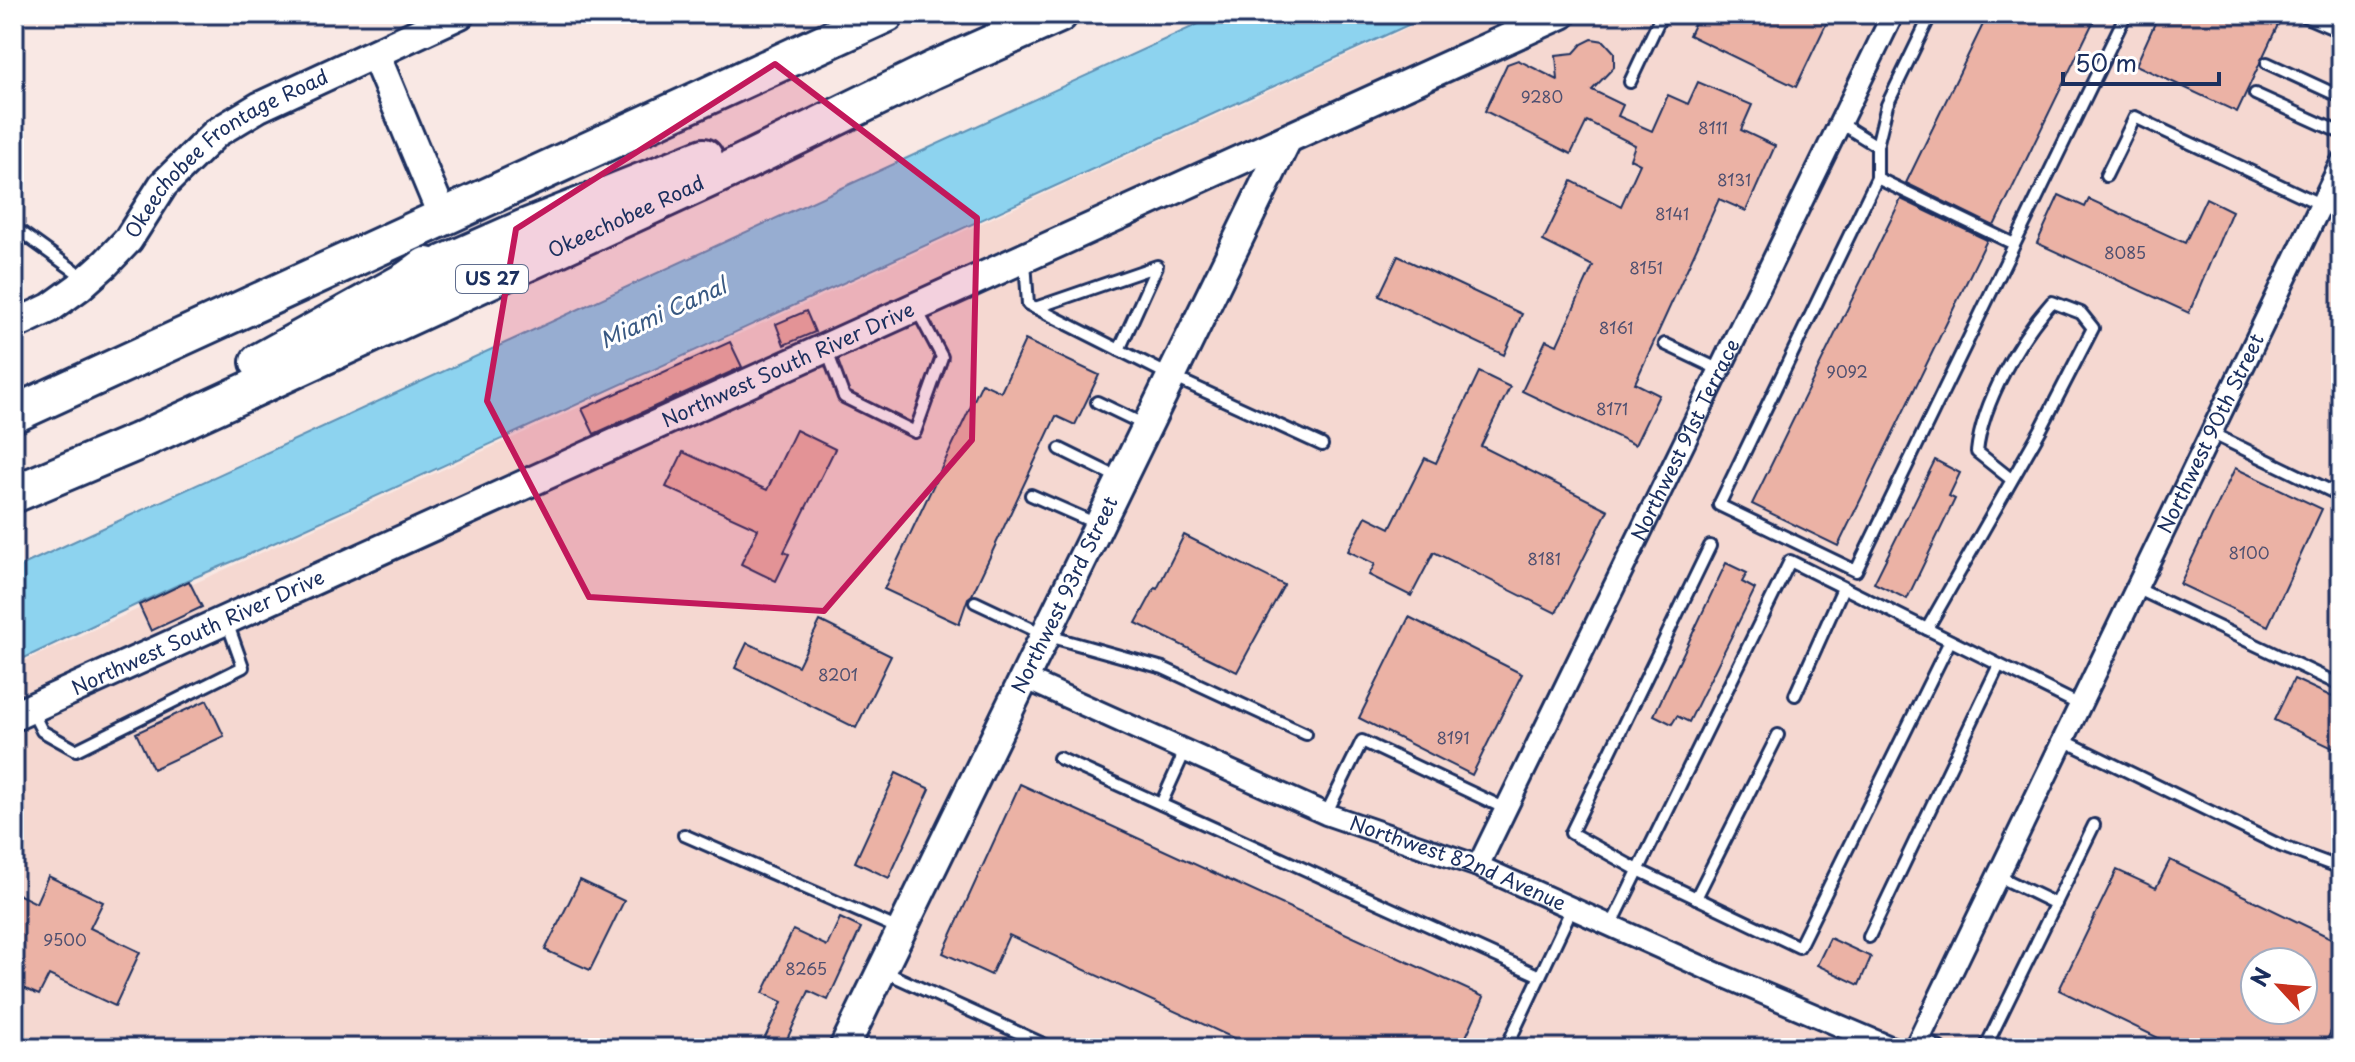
<svg xmlns="http://www.w3.org/2000/svg" width="2355" height="1062" viewBox="0 0 2355 1062" font-family="'Playpen Sans',sans-serif">
	<style>
		.built { fill: #f5d8d1; fill-rule: evenodd }
		.water { fill: #8dd3ef; stroke: #5f91b5; stroke-width: 2 }
		.building { fill: #ebb2a5; stroke: #1b2f5e; stroke-width: 2; fill-rule: evenodd }
		.lines { fill: none; stroke-linecap: round; stroke-linejoin: round }
		.lane-casing { stroke: #1b2f5e; stroke-width: 16 }
		.street-casing { stroke: #1b2f5e; stroke-width: 26 }
		.secondary-casing { stroke: #1b2f5e; stroke-width: 34 }
		.highway-casing { stroke: #1b2f5e; stroke-width: 42 }
		.lane { stroke: #fff; stroke-width: 10 }
		.street { stroke: #fff; stroke-width: 20 }
		.secondary { stroke: #fff; stroke-width: 28 }
		.highway { stroke: #fff; stroke-width: 36 }
		.marked { fill: #c2185b; fill-opacity: 0.2; stroke: #c2185b; stroke-width: 6; stroke-linejoin: round }
		.labels { text-anchor: middle; stroke-width: 6; stroke-linejoin: round; paint-order: stroke }
		.number-label { font-size: 16px; fill: #4f5070 }
		.shield { fill: #fff; stroke: #5f6d8e; stroke-width: 2 }
		.shield-label { font-size: 18px; font-weight: bold; fill: #1b2f5e }
		.street-label { font-size: 20px; fill: #1b2f5e; stroke: #fff }
		.water-label { font-size: 22px; font-style: italic; fill: #385882; stroke: #fff }
	</style>
	<rect width="100%" height="100%" fill="#f9e8e4"/>
	<filter id="ink" filterUnits="userSpaceOnUse"><feTurbulence type="fractalNoise" baseFrequency=".0125" numOctaves="2"/><feDisplacementMap in="SourceGraphic" scale="16" xChannelSelector="R" yChannelSelector="G"/><feConvolveMatrix kernelMatrix="1 2 1 2 8 2 1 2 1" color-interpolation-filters="sRGB"/></filter>
	<g filter="url(#ink)">
		<path class="built" d="M1438,14H2341V1048H14V666ZM2255,962H2303V1010H2255Z"/>
		<path class="water" d="M1220,14H1432L241,558L186,581L14,663V569Z"/>
		<g class="building">
			<path d="M1699,14H1831L1796,87L1689,35Z"/>
			<path d="M1988,14H2097L1994,226L1906,183Z"/>
			<path d="M2159,14H2283L2237,112L2136,65Z"/>
			<path d="M1592,39L1604,41L1614,52V67L1592,90L1623,105L1618,116L1652,131L1668,95L1688,104L1698,82L1752,105L1741,130L1775,146L1746,211L1719,199L1635,383L1659,395L1635,445L1522,391L1546,340L1557,345L1593,266L1543,241L1572,181L1621,206L1640,164L1630,159L1635,145L1587,121L1571,154L1485,111L1507,64L1518,60L1558,80L1556,55L1574,53L1582,44Z"/>
			<path d="M2059,195L2085,207L2089,199L2185,243L2206,198L2232,211L2189,313L2037,243Z"/>
			<path d="M1901,199L1987,240L1838,546L1752,504Z"/>
			<path d="M1398,256L1522,314L1504,355L1379,296Z"/>
			<path d="M806,311L815,332L784,345L776,324Z"/>
			<path d="M1025,340L1099,375L1075,425L1056,416L972,595L968,598L959,624L884,589L982,383L1001,392Z"/>
			<path d="M730,342L742,367L594,434L582,409Z"/>
			<path d="M1479,372L1510,387L1481,446L1608,510L1556,613L1434,552L1411,596L1369,575L1375,564L1348,551L1366,516L1390,528L1425,458L1436,463Z"/>
			<path d="M796,430L835,449L784,552L789,554L776,581L741,564L758,529L666,487L683,452L767,490Z"/>
			<path d="M1935,460L1960,473L1949,496L1955,499L1907,599L1874,583Z"/>
			<path d="M2235,468L2322,509L2268,626L2180,584Z"/>
			<path d="M1184,535L1284,585L1237,672L1136,623L1155,588L1157,589Z"/>
			<path d="M1726,563L1747,573L1742,582L1755,589L1689,722L1677,716L1672,724L1654,715Z"/>
			<path d="M189,581L202,607L151,631L139,605Z"/>
			<path d="M1409,617L1522,674L1472,775L1359,718Z"/>
			<path d="M820,621L891,656L856,728L735,668L747,643L798,666Z"/>
			<path d="M2294,679L2341,701V752L2274,720Z"/>
			<path d="M207,700L224,736L153,769L136,733Z"/>
			<path d="M896,773L930,789L889,878L855,862Z"/>
			<path d="M1020,784L1484,997L1461,1048H1255L1009,935L991,975L943,953Z"/>
			<path d="M2170,860L2341,943V1011L2323,1048H2179L2059,990L2117,870L2156,888ZM2255,962H2303V1010H2255Z"/>
			<path d="M48,876L103,902L90,928L140,952L115,1006L49,975L39,995L14,984V892L36,903Z"/>
			<path d="M580,880L624,901L590,970L545,950Z"/>
			<path d="M840,918L861,928L828,1000L809,991L783,1048H760L782,1002L763,993L793,930L827,946Z"/>
			<path d="M1830,938L1871,957L1859,985L1817,965Z"/>
		</g>
		<g class="lines">
			<g class="lane-casing">
				<g id="lane">
					<path d="M2299,14L2341,32"/>
					<path d="M2267,63L2341,97"/>
					<path d="M1630,82L1662,14"/>
					<path d="M2255,94L2341,133"/>
					<path d="M1840,123L1877,146V178"/>
					<path d="M1877,146L1887,105L1931,14"/>
					<path d="M2106,176L2135,117L2341,214"/>
					<path d="M14,227L86,279"/>
					<path d="M2014,244L1877,178L1719,505L1856,571L2126,14"/>
					<path d="M1025,261L1028,304L1171,376L1322,445"/>
					<path d="M1035,308L1157,266L1119,350"/>
					<path d="M1665,344L1720,370"/>
					<path d="M827,351L844,397L915,432L942,357L916,308"/>
					<path d="M1097,402L1145,425"/>
					<path d="M2211,433L2341,496"/>
					<path d="M1060,449L1119,478"/>
					<path d="M1031,495L1097,524"/>
					<path d="M1710,546L1571,833L1638,870L1799,947L1950,641"/>
					<path d="M2136,588L2338,684L2341,683"/>
					<path d="M975,602L1045,635L1163,668L1306,734"/>
					<path d="M1927,629L2041,429L2093,328L2081,313L2052,302C2019,339 1982,403 1977,452L2012,480"/>
					<path d="M1795,695L1843,588"/>
					<path d="M32,711L42,731L76,750L243,667L227,622"/>
					<path d="M2063,740L2281,846L2341,868"/>
					<path d="M1059,758L1540,976"/>
					<path d="M1161,804L1185,751"/>
					<path d="M1326,814L1362,741L1506,809"/>
					<path d="M684,835L899,929"/>
					<path d="M1998,876L2056,904"/>
					<path d="M1696,898L1778,735"/>
					<path d="M1611,926L1790,561L2080,705"/>
					<path d="M1869,937L1999,665"/>
					<path d="M883,971L1052,1048"/>
					<path d="M1920,1038L1940,1048"/>
					<path d="M1506,1048L1572,908"/>
					<path d="M1985,1048L2094,825"/>
				</g>
			</g>
			<g class="street-casing">
				<g id="street">
					<path id="s1" d="M1024,678L1326,814L1478,866L1716,973L1892,1048"/>
					<path id="s2" d="M1478,866L1893,14"/>
					<path id="s3" d="M1915,1048L2341,163"/>
				</g>
			</g>
			<g class="secondary-casing">
				<g id="secondary">
					<path d="M375,54L443,217"/>
					<path id="s4" d="M14,325L50,308L79,287L106,263L128,240L163,185L216,133L259,107L460,14"/>
					<path id="s5" d="M14,716L1562,14"/>
					<path id="s6" d="M844,1048L1286,141"/>
				</g>
			</g>
			<g class="highway-casing">
				<g id="highway">
					<path d="M407,280L525,228L704,157"/>
					<path d="M259,362L407,280L426,266"/>
					<path d="M14,414L886,14"/>
					<path id="s7" d="M14,494L137,442L726,171L933,70L1059,14"/>
				</g>
			</g>
			<use href="#lane" class="lane"/>
			<use href="#street" class="street"/>
			<use href="#secondary" class="secondary"/>
			<use href="#highway" class="highway"/>
		</g>
	</g>
	<path class="marked" d="M775,64L977,218L972,440L824,611L589,597L487,401L516,229Z"/>
	<g class="labels">
		<g class="number-label">
			<text x="1542" y="103">9280</text>
			<text x="1713" y="134">8111</text>
			<text x="1734" y="186">8131</text>
			<text x="1672" y="220">8141</text>
			<text x="2125" y="259">8085</text>
			<text x="1646" y="274">8151</text>
			<text x="1616" y="334">8161</text>
			<text x="1847" y="378">9092</text>
			<text x="1612" y="415">8171</text>
			<text x="2249" y="559">8100</text>
			<text x="1544" y="565">8181</text>
			<text x="838" y="681">8201</text>
			<text x="1453" y="744">8191</text>
			<text x="65" y="946">9500</text>
			<text x="806" y="975">8265</text>
		</g>
		<rect class="shield" x="456" y="265" width="72" height="28" rx="6"/>
		<g class="shield-label">
			<text x="492" y="285">US 27</text>
		</g>
		<g class="street-label">
			<text dy="7" stroke="none"><textPath href="#s4" startOffset="278">Okeechobee Frontage Road</textPath></text>
			<text dy="7" stroke="none"><textPath href="#s7" startOffset="672">Okeechobee Road</textPath></text>
			<text dy="7" stroke="none"><textPath href="#s5" startOffset="850">Northwest South River Drive</textPath></text>
			<text dy="7" stroke="none"><textPath href="#s3" startOffset="682">Northwest 90th Street</textPath></text>
			<text dy="7" stroke="none"><textPath href="#s2" startOffset="474">Northwest 91st Terrace</textPath></text>
			<text dy="7" stroke="none"><textPath href="#s6" startOffset="504">Northwest 93rd Street</textPath></text>
			<text dy="7" stroke="none"><textPath href="#s5" startOffset="202">Northwest South River Drive</textPath></text>
			<text dy="7" stroke="none"><textPath href="#s1" startOffset="472">Northwest 82nd Avenue</textPath></text>
		</g>
		<g class="water-label">
			<text transform="translate(663 313) rotate(-25)" y="8">Miami Canal</text>
		</g>
	</g>
	<rect width="2355" height="1062" fill="none" stroke="#fff" stroke-width="48"/>
	<rect x="24" y="24" width="2307" height="1014" fill="none" stroke="#1b2f5e" stroke-width="3" filter="url(#ink)"/>
	<g transform="translate(2279 986) rotate(296)"><circle r="38" fill="#ffffff" stroke="#a4acbf" stroke-width="2"/>
	<path d="M0-6L14 30L0 20L-14 30Z" fill="#c8321e"/>
	<text y="-12" font-size="22" font-weight="bold" text-anchor="middle" fill="#1b2f5e">N</text>
	</g>
	<path d="M2063 72v12h156v-12" fill="none" stroke="#1b2f5e" stroke-width="4"/>
	<text x="2075" y="72" font-size="24" fill="#1b2f5e" stroke="#ffffff" stroke-width="6" paint-order="stroke">50 m</text>
</svg>
